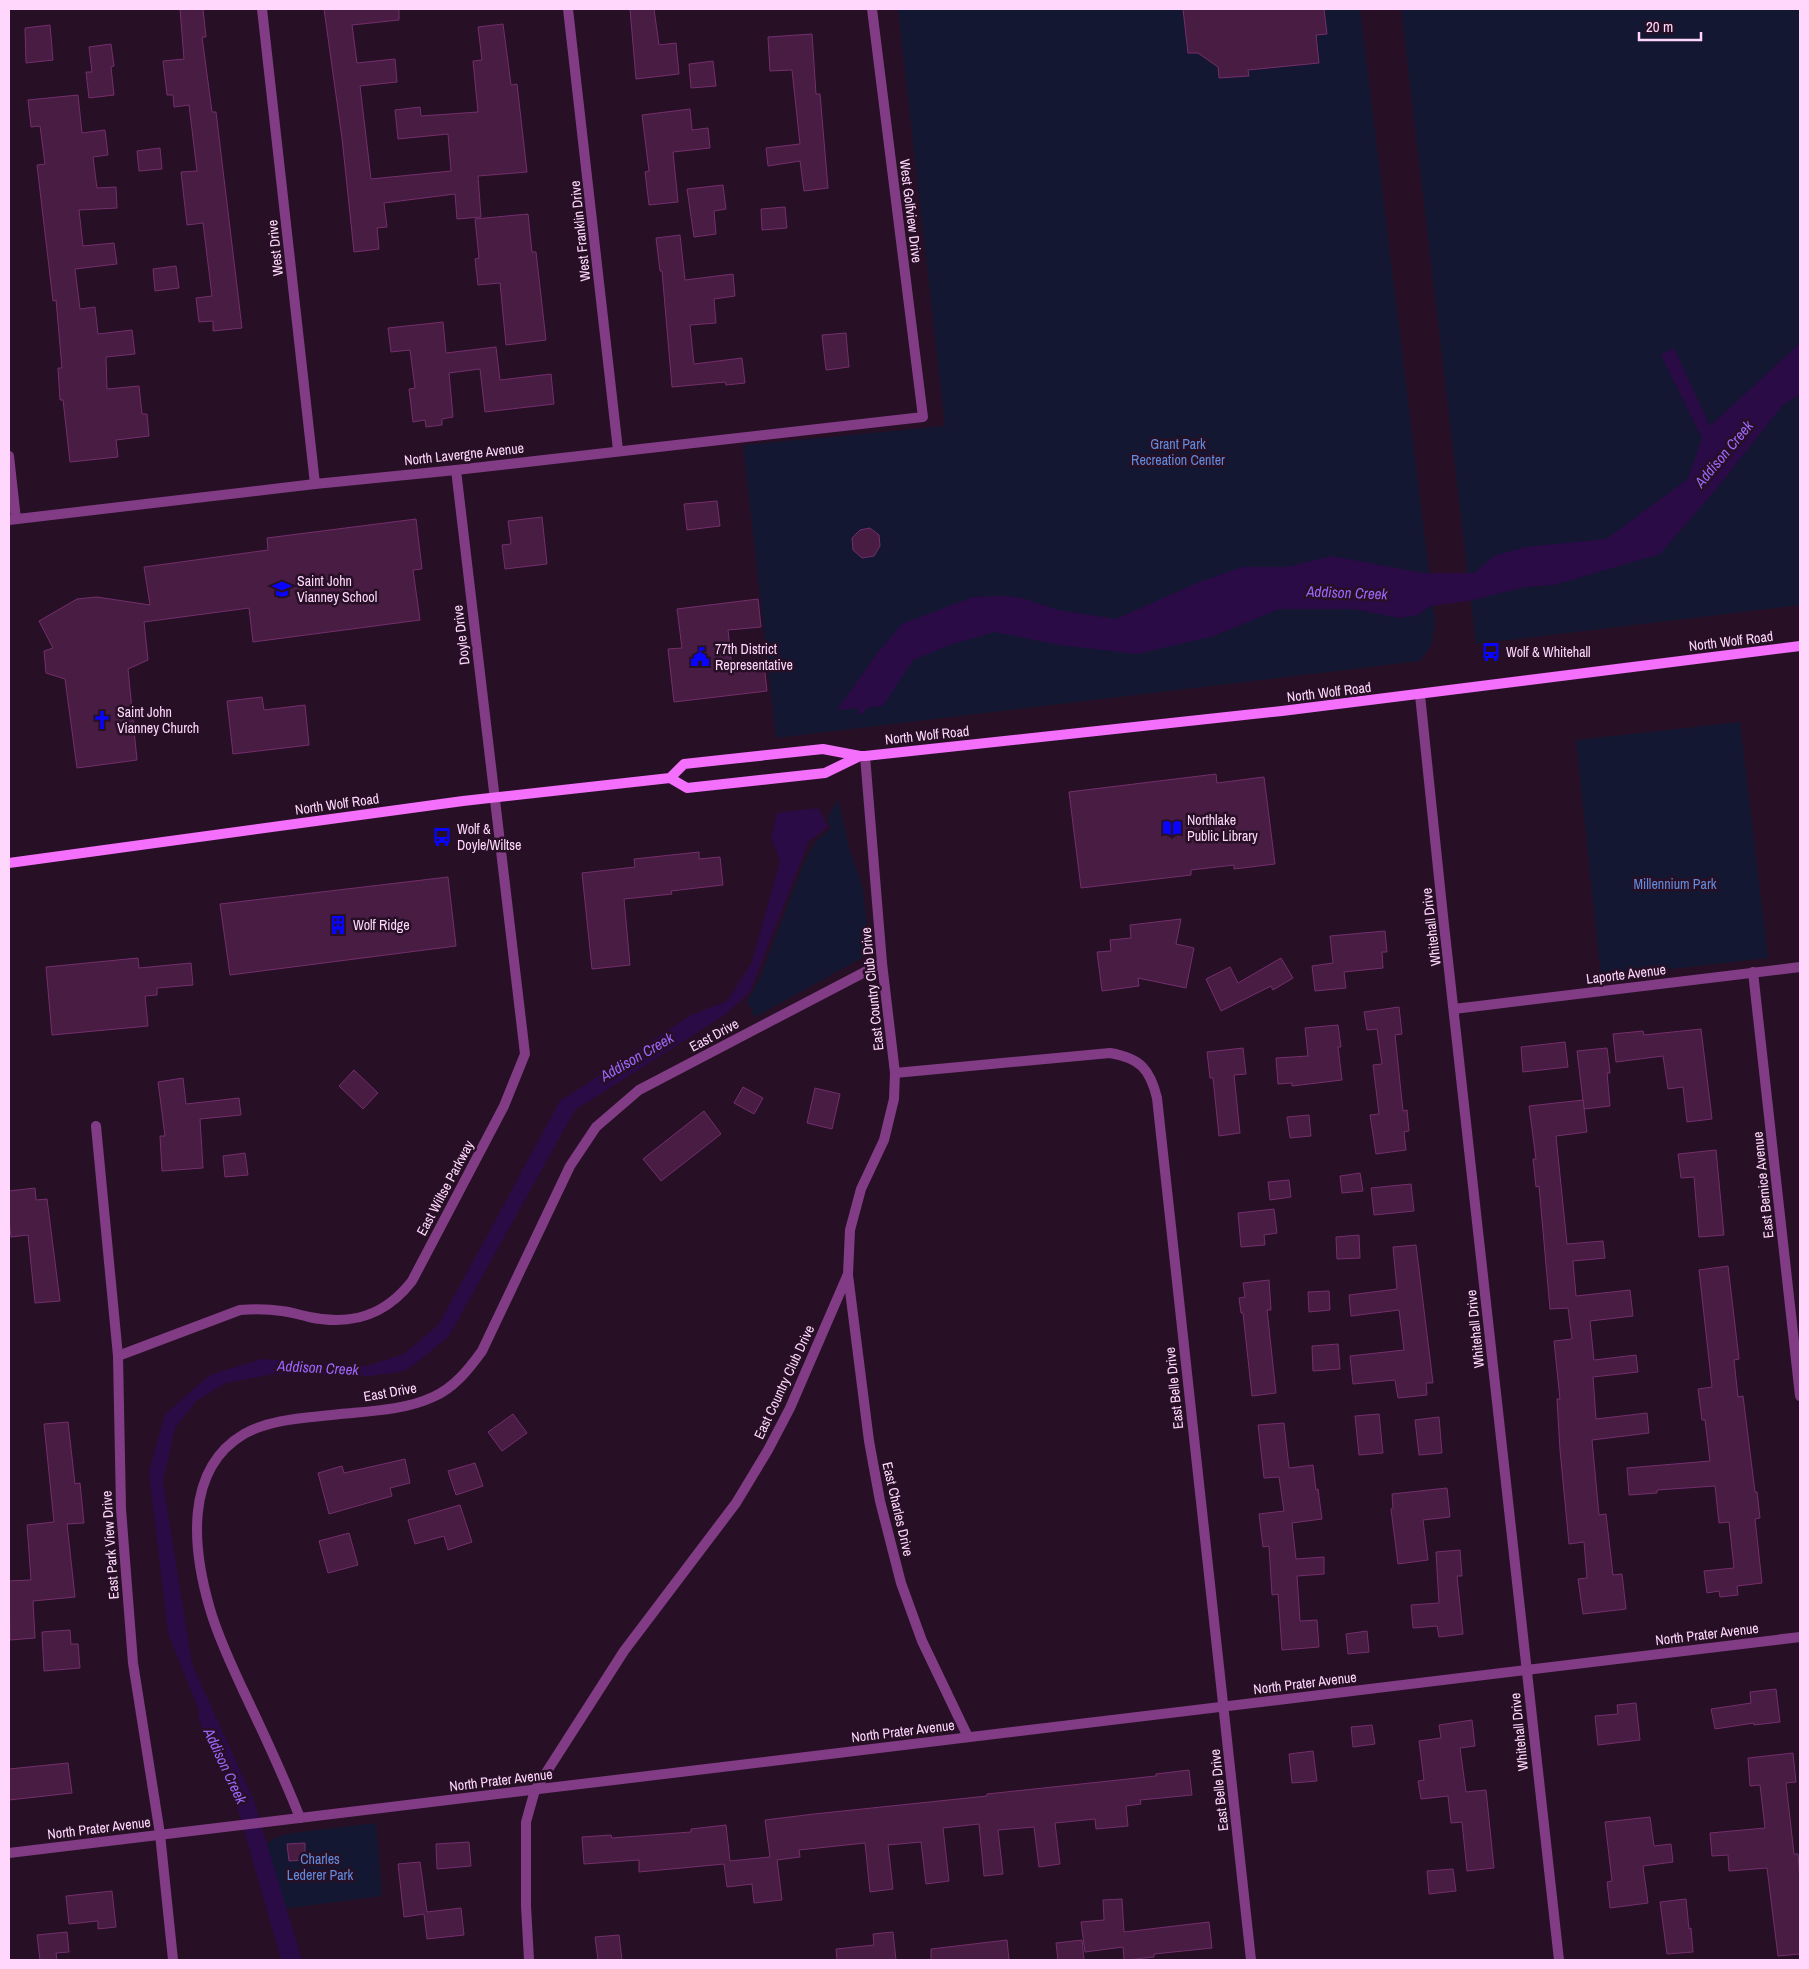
<svg xmlns="http://www.w3.org/2000/svg" width="1809" height="1969" viewBox="0 0 1809 1969" font-family="'Archivo Narrow',sans-serif">
	<style>
		.green { fill: #131731 }
		.water { fill: #2b0b45 }
		.lines { fill: none; stroke-linecap: round; stroke-linejoin: round }
		.stream { stroke: #2b0b45; stroke-width: 6 }
		.building { fill: #481c43; stroke: #742e6c }
		.minor { stroke: #823c86; stroke-width: 10 }
		.secondary { stroke: #f56ffd; stroke-width: 10 }
		.labels { text-anchor: middle; stroke-width: 5; stroke-linejoin: round; paint-order: stroke }
		.street-label { font-size: 14px; fill: #ffd7fd; stroke: #271025 }
		.park-label { font-size: 14px; fill: #628cdf; stroke: #271025 }
		.poi-label { font-size: 14px; fill: #ffd7fd; stroke: #271025; text-anchor: start }
		.water-label { font-size: 15px; font-style: italic; fill: #9f66fd; stroke: #271025 }
	</style>
	<rect width="100%" height="100%" fill="#271025"/>
	<g class="green">
		<path d="M898,9H1360L1435,621L1432,644L1420,661L776,738L743,445L945,426Z"/>
		<path d="M1401,9H1800V605L1476,644Z"/>
		<path d="M1740,722L1768,958L1601,977L1576,740Z"/>
		<path d="M838,799L850,851L862,884L870,944L869,952L860,959L755,1017L747,1001L759,980L804,862L816,841L831,828L827,819Z"/>
		<path d="M376,1823L382,1896L282,1909L267,1844L276,1837L292,1833Z"/>
	</g>
	<g class="water">
		<path d="M1800,343V394L1783,405L1717,488L1660,554L1554,585L1525,587L1469,601L1430,606L1418,615L1399,618L1354,609H1279L1214,636L1137,654L1060,645L995,632L953,644L913,660L883,706L837,710L878,652L902,624L973,597L1004,596L1022,598L1058,610L1116,619L1197,583L1242,567H1287L1332,556L1423,573H1474L1494,556L1525,547L1606,539L1688,479L1702,438L1661,355L1674,348L1710,426Z"/>
		<path d="M818,808L828,827L809,841L750,992L726,1014L575,1110L449,1336L425,1356L405,1371L370,1376L273,1374L226,1383L196,1401L175,1428L163,1482L192,1664L254,1801L302,1960H281L237,1806L168,1633L149,1472L165,1414L210,1375L262,1359L366,1366L404,1354L439,1324L560,1101L691,1015L727,1001L752,962L780,861L771,838L777,813Z"/>
	</g>
	<g class="lines">
		<g class="stream">
			<path d="M861,711L868,701"/>
			<path d="M201,1715L211,1744L219,1759"/>
		</g>
	</g>
	<g class="building">
		<path d="M180,9H203L206,37H202L212,112H216L242,328L213,331V321L199,322L196,298L212,296L203,223L187,225L181,172L197,171L189,105L174,107L173,95H167L163,61L184,59Z"/>
		<path d="M324,9H399V20L352,25L357,63L395,59L397,82L360,86L371,179L451,171L448,134L398,139L395,110L420,107L421,116L478,112L473,61L482,60L478,27L503,24L511,85L517,84L527,172L478,176L481,217L457,219L455,194L384,203L387,227L377,228L379,249L354,252L342,138Z"/>
		<path d="M630,9H654L659,45L676,43L679,74L636,79Z"/>
		<path d="M1183,9H1324L1327,34L1316,35L1319,63L1248,70L1249,76L1219,78L1218,67L1198,53H1188Z"/>
		<path d="M50,25L53,60L26,63L25,28Z"/>
		<path d="M812,34L816,94H820L828,188L804,191L800,161L768,166L766,148L800,144L792,70L770,71L768,37Z"/>
		<path d="M111,44L114,66L111,67L114,95L89,98L86,72H92L89,47Z"/>
		<path d="M713,61L716,86L691,88L689,64Z"/>
		<path d="M78,95L82,133L105,130L108,155L93,157L97,188L116,187L117,208L79,210L83,246L114,243L117,264L75,269L80,309L95,307L98,334L132,330L135,354L106,357L107,389L139,386L142,414H147L149,436L116,440L118,457L70,462L63,400H60L58,368H62L56,300L53,301L37,165L45,164L40,126L31,127L28,100Z"/>
		<path d="M690,109L692,130L708,128L710,148L673,152L678,202L649,205L645,172L649,171L642,115Z"/>
		<path d="M160,148L162,169L139,171L137,151Z"/>
		<path d="M723,185L726,209L714,211L716,234L694,237L687,189Z"/>
		<path d="M785,207L787,228L762,230L761,209Z"/>
		<path d="M528,214L532,252H536L546,340L506,345L500,283L478,285L475,259L479,258L475,219Z"/>
		<path d="M680,235L685,280L733,274L735,296L714,299L716,323L690,325L694,364L742,358L745,383L726,385L725,382L672,387L662,271H660L656,238Z"/>
		<path d="M176,266L179,288L155,291L153,269Z"/>
		<path d="M443,322L446,353L496,347L500,380L551,374L554,404L485,412L480,369L449,373L453,417L442,419V425L426,427L425,420L413,422L409,389L415,388L410,350L391,352L388,328Z"/>
		<path d="M846,333L849,367L826,370L822,335Z"/>
		<path d="M717,501L720,526L687,530L684,504Z"/>
		<path d="M542,517L547,564L505,569L502,545L511,544L508,521Z"/>
		<path d="M416,519L422,569L413,570L420,620L253,642L249,608L144,622L148,660L128,669L137,760L77,768L65,679L46,673L44,651L53,648L39,621L77,599L97,597L150,605L144,567L268,550L267,538Z"/>
		<path d="M870,528L879,535L880,546L874,556L862,558L853,550L852,538L860,530Z"/>
		<path d="M758,599L761,627L728,630L732,668L764,664L767,691L674,702L668,649L682,648L677,609Z"/>
		<path d="M262,697L264,710L305,705L309,745L233,754L227,701Z"/>
		<path d="M1216,774L1217,783L1264,777L1275,864L1234,869V865L1191,870V875L1081,888L1069,792Z"/>
		<path d="M699,852V859L720,857L723,885L671,891L672,894L624,899L630,965L592,969L582,873L635,867L634,859Z"/>
		<path d="M448,877L456,946L230,975L220,904Z"/>
		<path d="M1181,919L1176,944L1194,948L1186,988L1138,978L1139,986L1102,991L1097,952L1111,951L1110,940L1131,938L1130,925Z"/>
		<path d="M1385,931L1387,952H1382L1383,968L1344,972L1346,988L1315,991L1312,966L1333,963L1330,936Z"/>
		<path d="M138,958L139,968L191,963L193,985L157,988V995L145,996L148,1026L52,1035L46,967Z"/>
		<path d="M1281,958L1293,978L1273,990L1271,986L1221,1011L1206,979L1230,967L1238,983Z"/>
		<path d="M1399,1007L1402,1034L1395,1035L1403,1111L1407,1110L1409,1131L1404,1132L1406,1150L1376,1154L1370,1115L1379,1114L1373,1065L1382,1064L1377,1029L1367,1030L1364,1012Z"/>
		<path d="M1338,1025L1341,1047H1338L1342,1080L1292,1086V1083L1278,1084L1276,1058L1308,1056L1305,1028Z"/>
		<path d="M1701,1029L1712,1119L1687,1122L1683,1087L1668,1089L1663,1056L1616,1062L1613,1034L1643,1031L1644,1035Z"/>
		<path d="M1565,1042L1568,1067L1523,1072L1521,1047Z"/>
		<path d="M1243,1048L1246,1074L1234,1075L1240,1133L1219,1136L1213,1078H1210L1207,1052Z"/>
		<path d="M1607,1048L1610,1073H1607L1610,1106L1584,1109L1577,1051Z"/>
		<path d="M354,1070L378,1093L363,1109L339,1086Z"/>
		<path d="M183,1078L186,1104L239,1098L241,1115L200,1119L203,1168L162,1171L160,1136H165L158,1082Z"/>
		<path d="M743,1087L763,1098L754,1114L734,1103Z"/>
		<path d="M815,1088L840,1094L832,1129L807,1123Z"/>
		<path d="M1583,1100L1587,1132L1556,1136L1567,1244L1603,1241L1605,1258L1573,1261L1576,1296L1630,1290L1633,1316L1590,1321L1594,1360L1636,1355L1638,1372L1593,1377L1596,1419L1647,1413L1649,1433L1592,1440L1599,1515L1606,1514L1613,1575L1622,1574L1626,1609L1583,1614L1578,1579L1587,1578L1584,1542L1569,1544L1560,1450L1557,1399H1560L1554,1341L1572,1339L1568,1308L1550,1309L1539,1186L1536,1187L1533,1159H1536L1529,1106Z"/>
		<path d="M704,1111L721,1134L661,1181L643,1159Z"/>
		<path d="M1309,1115L1311,1136L1290,1138L1287,1117Z"/>
		<path d="M1716,1150L1724,1235L1699,1237L1694,1177L1681,1178L1678,1154Z"/>
		<path d="M245,1153L248,1175L225,1177L223,1156Z"/>
		<path d="M1360,1173L1363,1191L1342,1193L1340,1176Z"/>
		<path d="M1289,1180L1291,1197L1270,1200L1268,1182Z"/>
		<path d="M1411,1184L1414,1211L1374,1215L1371,1188Z"/>
		<path d="M35,1188L36,1200L47,1199L60,1301L35,1303L28,1235L11,1237L9,1220V1191Z"/>
		<path d="M1274,1209L1277,1233L1264,1235L1265,1245L1241,1247L1238,1213Z"/>
		<path d="M1359,1235L1360,1258L1337,1259L1336,1237Z"/>
		<path d="M1416,1245L1433,1383H1426L1427,1395L1398,1398L1395,1380L1353,1384L1350,1356L1404,1350L1399,1310L1351,1316L1349,1295L1397,1289L1393,1247Z"/>
		<path d="M1728,1266L1739,1359L1734,1360L1738,1397L1743,1396L1755,1492H1757L1760,1518L1755,1519L1762,1583L1737,1586L1738,1595L1720,1597L1719,1591L1707,1593L1704,1571L1734,1568L1729,1522L1719,1523L1715,1486L1657,1490V1493L1629,1495L1627,1468L1710,1461L1705,1420H1702L1698,1389L1712,1387L1699,1270Z"/>
		<path d="M1269,1280L1271,1310H1267L1276,1393L1252,1396L1243,1313H1241L1239,1298L1245,1297L1243,1283Z"/>
		<path d="M1329,1291L1330,1310L1309,1312L1308,1292Z"/>
		<path d="M1338,1344L1340,1369L1313,1371L1312,1346Z"/>
		<path d="M513,1414L527,1433L502,1451L488,1432Z"/>
		<path d="M1379,1414L1383,1453L1359,1455L1355,1416Z"/>
		<path d="M1439,1417L1442,1453L1419,1455L1415,1420Z"/>
		<path d="M68,1422L75,1484L80,1483L84,1523L67,1524L75,1597L33,1601L35,1638L10,1640L9,1581L31,1580L27,1525L54,1522L44,1424Z"/>
		<path d="M1284,1423L1289,1468L1313,1465L1316,1490L1318,1489L1322,1519L1292,1523L1296,1559L1324,1557V1574L1297,1576L1300,1621L1317,1620L1319,1647L1282,1650L1278,1594L1272,1595L1269,1546L1263,1547L1259,1514L1284,1511L1279,1477L1264,1478L1258,1425Z"/>
		<path d="M405,1459L410,1483L390,1488L392,1496L329,1514L318,1473L342,1466L344,1473Z"/>
		<path d="M475,1463L483,1486L456,1495L448,1471Z"/>
		<path d="M1447,1488L1450,1517L1423,1520L1428,1560L1398,1564L1391,1509L1393,1508L1392,1494Z"/>
		<path d="M460,1505L472,1542L448,1550L444,1536L415,1544L408,1520Z"/>
		<path d="M349,1533L358,1565L328,1573L319,1541Z"/>
		<path d="M1460,1550L1462,1576H1457L1463,1634L1439,1637L1437,1626L1413,1628L1411,1605L1439,1603L1436,1552Z"/>
		<path d="M70,1630L71,1644H78L80,1668L44,1671L42,1632Z"/>
		<path d="M1367,1631L1369,1652L1348,1654L1346,1634Z"/>
		<path d="M1776,1689L1780,1722L1754,1725V1723L1715,1729L1711,1709L1751,1703L1750,1692Z"/>
		<path d="M1636,1703L1640,1740L1598,1745L1595,1716L1618,1714L1617,1705Z"/>
		<path d="M1472,1720L1475,1746L1460,1748L1466,1792L1486,1790L1494,1868L1467,1871L1462,1822L1451,1823L1448,1796L1421,1799L1418,1781L1424,1780L1419,1741L1441,1738L1439,1725Z"/>
		<path d="M1372,1725L1375,1744L1353,1747L1351,1727Z"/>
		<path d="M1313,1751L1317,1781L1292,1783L1289,1754Z"/>
		<path d="M1793,1753L1796,1782L1786,1783L1794,1854H1798L1800,1880V1954L1778,1956L1767,1868L1729,1871L1728,1855L1712,1856L1710,1833L1765,1828L1760,1785L1750,1786L1748,1758Z"/>
		<path d="M68,1763L72,1793L9,1800V1769Z"/>
		<path d="M1189,1770L1192,1795L1140,1800L1141,1804L1126,1806L1128,1826L1096,1829L1095,1819L1055,1823L1060,1864L1039,1867L1034,1827L998,1830L1003,1874L984,1876L979,1824L943,1828L949,1881L926,1884L921,1842L888,1845L893,1889L870,1892L865,1843L799,1850L800,1857L777,1860L782,1900L754,1903L752,1884L727,1887L724,1864L639,1872V1860L584,1864L582,1837L611,1835L612,1838L691,1832V1829L726,1825L730,1861L770,1857L765,1820L814,1814L987,1796V1794L1156,1776V1774Z"/>
		<path d="M1650,1817L1654,1846L1671,1844L1673,1862L1643,1866L1648,1903L1610,1908L1607,1882L1612,1881L1605,1822Z"/>
		<path d="M469,1842L471,1866L437,1869L436,1844Z"/>
		<path d="M305,1843V1860L289,1861L287,1844Z"/>
		<path d="M420,1862L427,1912L461,1908L464,1935L427,1939L424,1914L404,1917L398,1864Z"/>
		<path d="M1453,1869L1456,1891L1429,1894L1427,1871Z"/>
		<path d="M112,1891L116,1927L98,1929V1921L69,1924L66,1896Z"/>
		<path d="M1122,1899L1124,1932L1209,1922L1212,1948L1154,1954V1957L1126,1960H1124L1123,1947L1085,1952L1081,1922L1104,1920L1103,1900Z"/>
		<path d="M1686,1899L1689,1929L1691,1928L1693,1952L1667,1954L1660,1902Z"/>
		<path d="M67,1932L69,1952L56,1953L57,1960H40L37,1935Z"/>
		<path d="M893,1932L896,1960H837L836,1949L874,1945L873,1934Z"/>
		<path d="M619,1935L622,1960H598L595,1937Z"/>
		<path d="M1007,1940L1009,1960H931V1949Z"/>
		<path d="M1082,1940L1084,1960H1058L1056,1943Z"/>
	</g>
	<g class="lines">
		<g class="minor">
			<path d="M262,9L315,484"/>
			<path d="M568,9L618,450"/>
			<path d="M9,456L16,519"/>
			<path d="M9,520L315,484L456,470L923,417L872,9"/>
			<path d="M1420,695L1443,916L1559,1960"/>
			<path d="M1753,972L1800,1396"/>
			<path d="M1454,1009L1800,967"/>
			<path d="M895,1073L1110,1053C1140,1058 1150,1069 1157,1098L1251,1960"/>
			<path d="M96,1126L118,1356L121,1509L133,1663L160,1834L173,1960"/>
			<path d="M848,1275L869,1441L880,1501L901,1583L922,1641L968,1737"/>
			<path d="M118,1356L240,1310C254,1309 268,1309 282,1311C291,1312 300,1315 309,1317C351,1326 385,1316 412,1281L504,1106L525,1054L456,470"/>
			<path d="M300,1818C283,1774 263,1732 243,1690C231,1664 218,1637 210,1609C193,1551 183,1470 244,1434C272,1418 309,1418 340,1414C371,1411 405,1410 433,1397C454,1388 469,1369 482,1351L570,1166L596,1127L639,1090L882,963"/>
			<path d="M9,1853L1800,1637"/>
			<path d="M529,1960L526,1906V1822L535,1790L624,1651L736,1503L768,1450L790,1408L848,1274L850,1230L861,1189L884,1140L894,1099L895,1073L882,963L865,756"/>
		</g>
		<g class="secondary">
			<path d="M670,778L687,788L825,773L860,756H865L1282,711L1800,646"/>
			<path d="M9,863L463,801L670,778L684,764L823,749L860,756"/>
		</g>
	</g>
	<defs>
		<g id="school-bare" transform="scale(1.5)"><path d="M0-5L7-2L0 1L-7-2ZM-4 1L0 2.5L4 1V4Q0 6-4 4Z" fill="#0905fc" stroke="#271025" stroke-width="2.5" paint-order="stroke"/></g>
		<g id="bus-bare" transform="scale(1.5)"><path d="M-5-6H5V4H4V6H2V4H-2V6H-4V4H-5ZM-3.5-4V0h7V-4ZM-3.5 1.2v1.5H-2V1.2ZM2 1.2v1.5H3.5V1.2Z" fill="#0905fc" stroke="#271025" stroke-width="2.5" paint-order="stroke"/></g>
		<g id="civic-bare" transform="scale(1.5)"><path d="M-.6-6.5H3V-4.5H.6V-3L4-1V1h2V6H-6V1h2V-1L-.6-3ZM-1.2 2.5V6h2.4V2.5Z" fill="#0905fc" stroke="#271025" stroke-width="2.5" paint-order="stroke"/></g>
		<g id="church-bare" transform="scale(1.5)"><path d="M-1.2-6h2.4v3.5h3.3v2.4h-3.3V6h-2.4V-.1h-3.3v-2.4h3.3Z" fill="#0905fc" stroke="#271025" stroke-width="2.5" paint-order="stroke"/></g>
		<g id="library-bare" transform="scale(1.5)"><path d="M-6-4Q-3-5.5-.7-3.5V5Q-3 3-6 4ZM6-4Q3-5.5 .7-3.5V5Q3 3 6 4Z" fill="#0905fc" stroke="#271025" stroke-width="2.5" paint-order="stroke"/></g>
		<g id="building-bare" transform="scale(1.5)"><path d="M-4-6H4V6H1V3H-1V6H-4ZM-2.5-4.3h1.7v1.8h-1.7ZM.8-4.3h1.7v1.8H.8ZM-2.5-1h1.7V.8h-1.7ZM.8-1h1.7V.8H.8Z" fill="#0905fc" stroke="#271025" stroke-width="2.5" paint-order="stroke"/></g>
	</defs>
	<g fill-rule="evenodd">
		<use href="#school-bare" x="282" y="589"/>
		<use href="#bus-bare" x="1491" y="652"/>
		<use href="#civic-bare" x="700" y="657"/>
		<use href="#church-bare" x="102" y="720"/>
		<use href="#library-bare" x="1172" y="828"/>
		<use href="#bus-bare" x="442" y="837"/>
		<use href="#building-bare" x="338" y="925"/>
	</g>
	<g class="labels">
		<g class="street-label">
			<text transform="translate(911 211) rotate(83)" y="5">West Golfview Drive</text>
			<text transform="translate(580 231) rotate(-96)" y="5">West Franklin Drive</text>
			<text transform="translate(275 248) rotate(-96)" y="5">West Drive</text>
			<text transform="translate(464 454) rotate(-6)" y="5">North Lavergne Avenue</text>
			<text transform="translate(461 635) rotate(-97)" y="5">Doyle Drive</text>
			<text transform="translate(1731 641) rotate(-7)" y="5">North Wolf Road</text>
			<text transform="translate(1329 692) rotate(-7)" y="5">North Wolf Road</text>
			<text transform="translate(927 735) rotate(-6)" y="5">North Wolf Road</text>
			<text transform="translate(337 804) rotate(-8)" y="5">North Wolf Road</text>
			<text transform="translate(1431 927) rotate(-97)" y="5">Whitehall Drive</text>
			<text transform="translate(1626 974) rotate(-7)" y="5">Laporte Avenue</text>
			<text transform="translate(872 989) rotate(-96)" y="5">East Country Club Drive</text>
			<text transform="translate(714 1035) rotate(-28)" y="5">East Drive</text>
			<text transform="translate(1763 1185) rotate(-96)" y="5">East Bernice Avenue</text>
			<text transform="translate(445 1188) rotate(-62)" y="5">East Wiltse Parkway</text>
			<text transform="translate(1475 1329) rotate(-96)" y="5">Whitehall Drive</text>
			<text transform="translate(784 1382) rotate(-65)" y="5">East Country Club Drive</text>
			<text transform="translate(1174 1388) rotate(-96)" y="5">East Belle Drive</text>
			<text transform="translate(390 1392) rotate(-10)" y="5">East Drive</text>
			<text transform="translate(898 1509) rotate(77)" y="5">East Charles Drive</text>
			<text transform="translate(110 1545) rotate(-94)" y="5">East Park View Drive</text>
			<text transform="translate(1707 1634) rotate(-7)" y="5">North Prater Avenue</text>
			<text transform="translate(1305 1683) rotate(-7)" y="5">North Prater Avenue</text>
			<text transform="translate(903 1731) rotate(-7)" y="5">North Prater Avenue</text>
			<text transform="translate(1519 1732) rotate(-96)" y="5">Whitehall Drive</text>
			<text transform="translate(501 1780) rotate(-7)" y="5">North Prater Avenue</text>
			<text transform="translate(1219 1790) rotate(-96)" y="5">East Belle Drive</text>
			<text transform="translate(99 1828) rotate(-7)" y="5">North Prater Avenue</text>
		</g>
		<g class="park-label">
			<text x="1178" y="449">Grant Park<tspan x="1178" dy="16">Recreation Center</tspan></text>
			<text x="1675" y="889">Millennium Park</text>
			<text x="320" y="1864">Charles<tspan x="320" dy="16">Lederer Park</tspan></text>
		</g>
		<g class="poi-label">
			<text x="297" y="586">Saint John<tspan x="297" dy="16">Vianney School</tspan></text>
			<text x="715" y="654">77th District<tspan x="715" dy="16">Representative</tspan></text>
			<text x="1506" y="657">Wolf &amp; Whitehall</text>
			<text x="117" y="717">Saint John<tspan x="117" dy="16">Vianney Church</tspan></text>
			<text x="1187" y="825">Northlake<tspan x="1187" dy="16">Public Library</tspan></text>
			<text x="457" y="834">Wolf &amp;<tspan x="457" dy="16">Doyle/Wiltse</tspan></text>
			<text x="353" y="930">Wolf Ridge</text>
		</g>
		<g class="water-label">
			<text transform="translate(1724 454) rotate(-50)" y="5">Addison Creek</text>
			<text transform="translate(1347 593) rotate(2)" y="5">Addison Creek</text>
			<text transform="translate(637 1057) rotate(-30)" y="5">Addison Creek</text>
			<text transform="translate(318 1368) rotate(3)" y="5">Addison Creek</text>
			<text transform="translate(225 1766) rotate(65)" y="5">Addison Creek</text>
		</g>
	</g>
	<rect width="1809" height="1969" fill="none" stroke="#ffd7fd" stroke-width="20"/>
	<path d="M1639 32v8h62v-8" fill="none" stroke="#ffd7fd" stroke-width="2.5"/>
	<text x="1646" y="32" font-size="15" fill="#ffd7fd" stroke="#271025" stroke-width="4" paint-order="stroke">20 m</text>
</svg>
